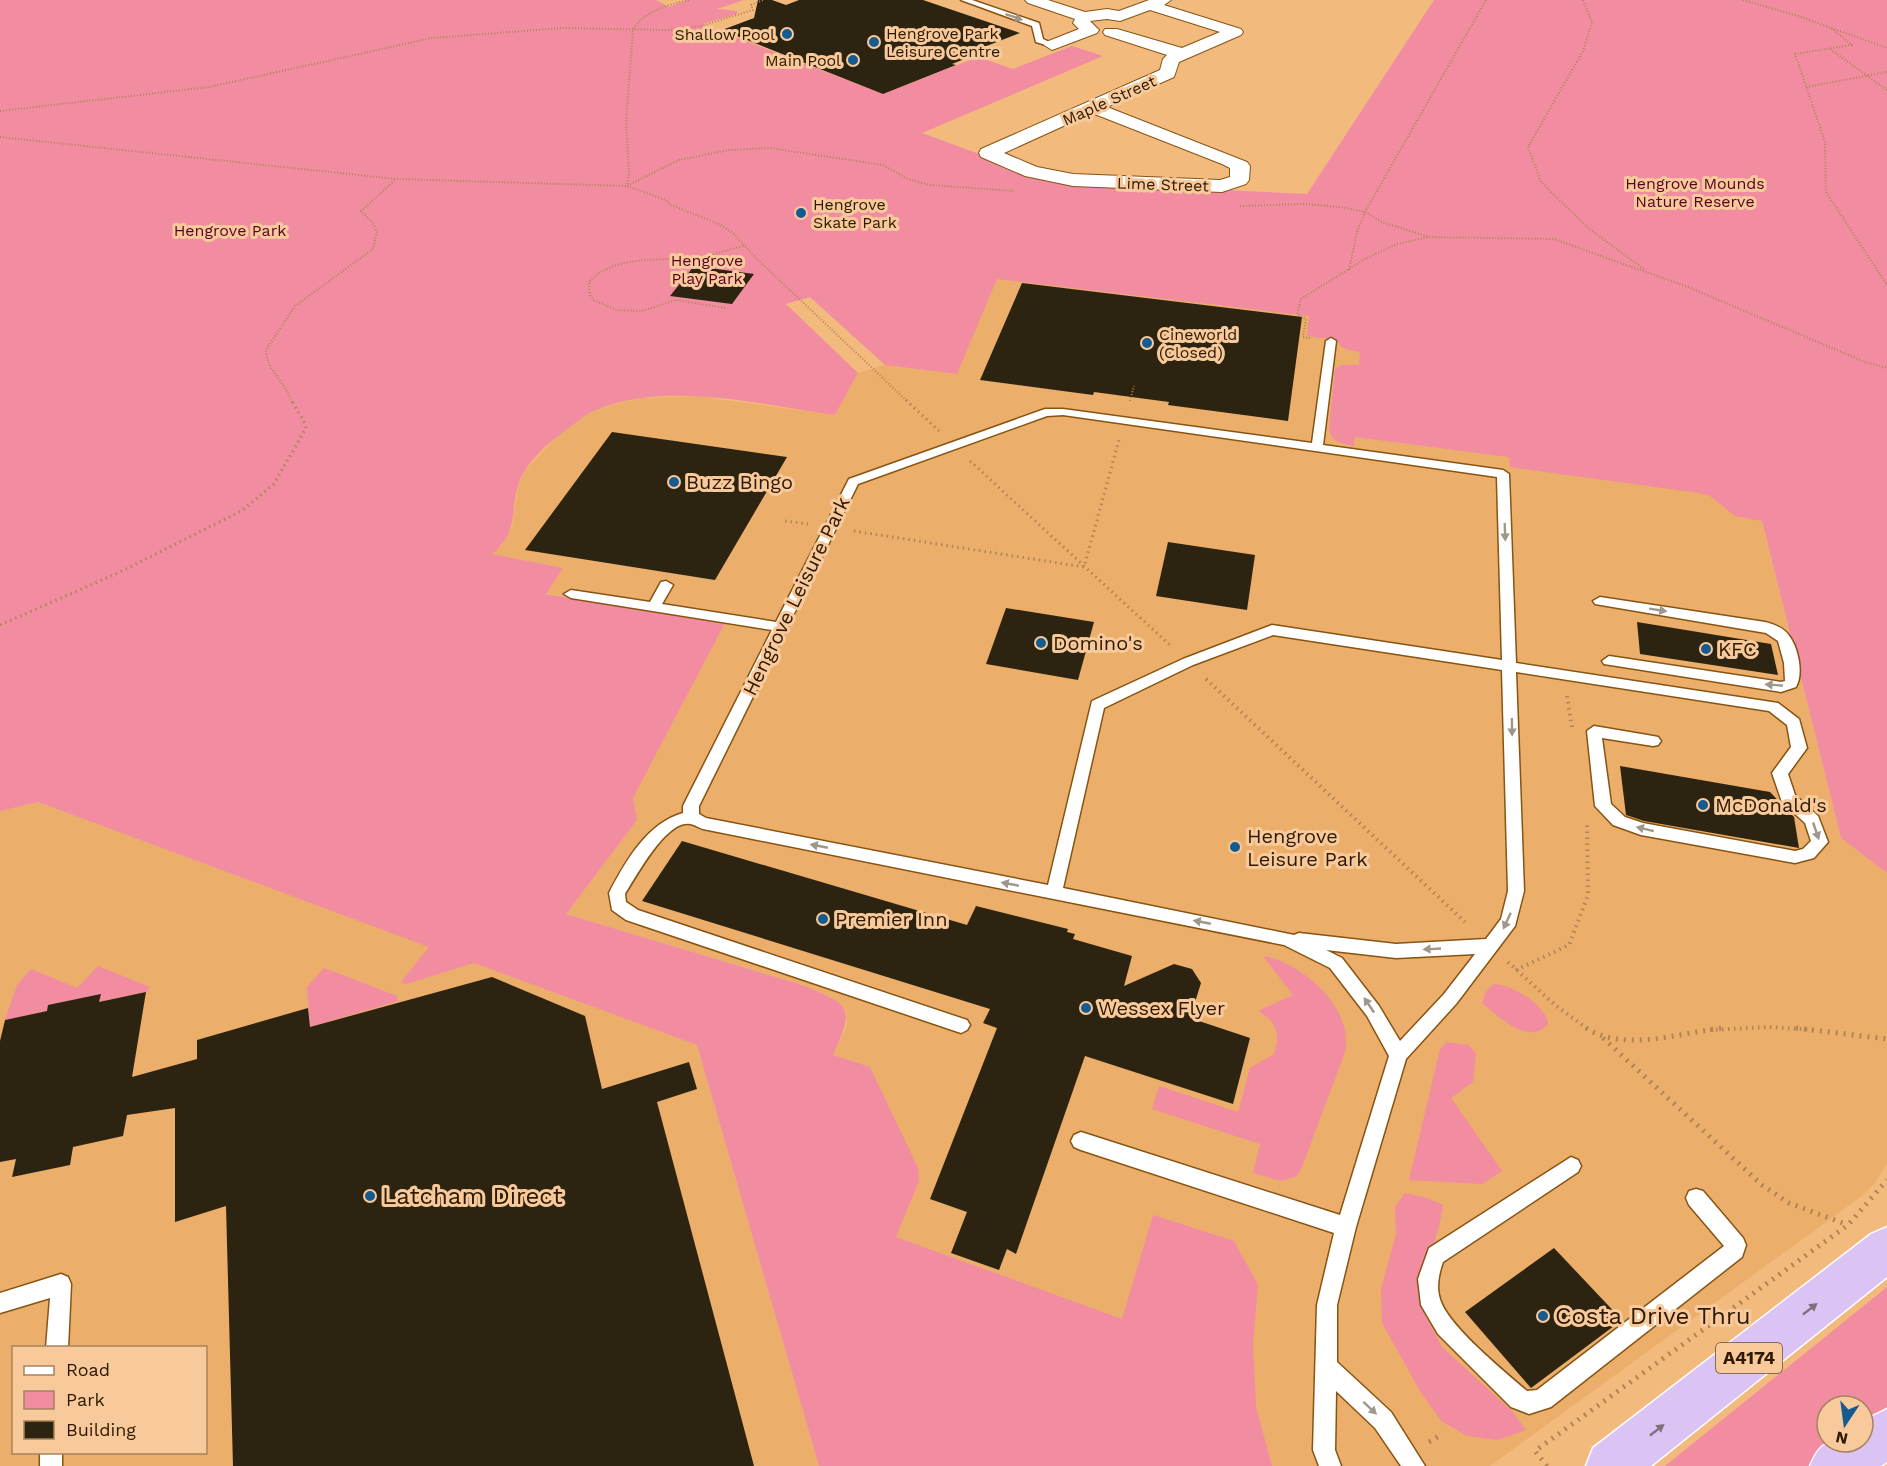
<svg xmlns="http://www.w3.org/2000/svg" width="1887" height="1466" viewBox="0 0 1887 1466" font-family="'Work Sans',sans-serif">
	<style>
		.built { fill: #ecae6b; fill-rule: evenodd }
		.green { fill: #f18ca1 }
		.building { fill: #2c2411 }
		.lines { fill: none; stroke-linecap: round; stroke-linejoin: round }
		.service-casing { stroke: #875412; stroke-width: 3 }
		.minor-casing { stroke: #875412; stroke-width: 2 }
		.trunk-casing { stroke: #fff; stroke-width: 3 }
		.path-far3 { stroke: #b18454; stroke-width: 2; stroke-dasharray: 1 2; stroke-linecap: butt }
		.path-far2 { stroke: #b18454; stroke-width: 3; stroke-dasharray: 1.5 4; stroke-linecap: butt }
		.path-far1 { stroke: #b18454; stroke-width: 4; stroke-dasharray: 1.5 4.5; stroke-linecap: butt }
		.path { stroke: #b18454; stroke-width: 5; stroke-dasharray: 2 6; stroke-linecap: butt }
		.service { fill: #fff; fill-rule: evenodd }
		.minor { fill: #fff; fill-rule: evenodd }
		.trunk { fill: #dbc3f4; fill-rule: evenodd }
		.oneway { fill: #a0978c }
		.oneway2 { fill: #846e7a }
		.poi-dot { fill: #165b90; stroke: #f8ca9b; stroke-width: 2 }
		.labels { text-anchor: middle; stroke-width: 6; stroke-linejoin: round; paint-order: stroke }
		.far-poi-label { font-size: 16px; fill: #2d1800; stroke: #f8ca9b; text-anchor: start }
		.far-street-label { font-size: 16px; fill: #2d1800; stroke: #f8ca9b }
		.far-park-label { font-size: 16px; fill: #580023; stroke: #f8ca9b }
		.shield { fill: #f8ca9b; stroke: #6a4d2e; stroke-width: 1.5 }
		.shield-label { font-size: 18px; font-weight: bold; fill: #2d1800 }
		.poi-label { font-size: 20px; fill: #2d1800; stroke: #f8ca9b; text-anchor: start }
		.street-label { font-size: 20px; fill: #2d1800; stroke: #f8ca9b }
		.near-poi-label { font-size: 24px; fill: #2d1800; stroke: #f8ca9b; text-anchor: start }
	</style>
	<rect width="100%" height="100%" fill="#f3ba7e"/>
	<g class="built">
		<path d="M1003,262L1122,274L1732,403L1841,838L1887,873V1164L1874,1184L1862,1196L1490,1466H1272L1256,1406L1252,1365L1253,1322L1153,1216L1122,1320L896,1237L919,1181L917,1168L870,1067L833,1055L847,1026L846,1011L839,1004L828,996L802,985L566,914L637,820L633,798L725,623L546,593L563,568L491,555L502,545L512,527L518,487L524,472L555,438L578,420L595,410L619,403L642,398L696,396L835,415L858,373L885,365L957,374Z"/>
		<path d="M38,802L697,1045L819,1466H0V811ZM14,1348H206V1452H14Z"/>
	</g>
	<g class="green">
		<path d="M0,0H656L669,7L687,0H744L717,9L737,11V14L702,24L883,94L978,57L1013,69L1072,46L1103,56L922,133L1055,182L1307,194L1434,0H1887V873L1841,838L1762,521L1735,516L1710,496L1699,493L1510,467L1509,457L1355,437L1354,446C1343,444 1331,442 1329,429L1335,369L1342,365H1359L1360,352C1351,350 1340,350 1337,340L1307,336L1309,316L997,279L957,374L885,365L810,297L786,304L858,373L835,415C762,405 667,380 596,410C584,415 573,425 562,433C548,443 533,457 524,472C506,503 524,527 492,554L563,568L546,594L725,623L633,798L637,820L566,914L802,985C851,1005 855,1007 833,1055L870,1067L918,1168L919,1181L896,1237L1122,1319L1153,1215L1234,1241L1258,1285L1253,1344L1256,1406L1272,1466H819L697,1045L474,963L406,984L401,982L429,947L38,802L0,811Z"/>
		<path d="M1263,956C1302,962 1357,1010 1344,1055L1302,1167L1297,1176L1282,1181L1253,1173L1260,1144L1152,1109L1159,1086L1238,1112L1250,1068L1274,1054C1280,1035 1278,1022 1258,1011L1293,995Z"/>
		<path d="M98,966L150,987L146,992L99,1002L100,995L49,1005L47,1011L5,1020L17,985L31,969L77,988Z"/>
		<path d="M324,968L397,996L398,1001L310,1027L307,987Z"/>
		<path d="M1494,984C1511,984 1547,1006 1548,1024C1529,1047 1498,1016 1482,1003L1487,990Z"/>
		<path d="M1447,1042L1469,1045L1476,1054L1473,1082L1451,1098L1502,1171L1482,1184L1409,1180L1440,1049Z"/>
		<path d="M1405,1193L1427,1198L1443,1205L1439,1227L1426,1268L1422,1309L1442,1347L1512,1411L1526,1430L1498,1440L1467,1436L1441,1421L1420,1391L1382,1323L1381,1289L1396,1234L1395,1207Z"/>
		<path d="M1887,1287V1419L1863,1434V1406H1827V1442H1849L1808,1466H1665Z"/>
	</g>
	<g class="building">
		<path d="M758,0H772L786,5L799,0H923L1020,33L971,52L977,54L952,64L956,65L883,94L722,30L754,18Z"/>
		<path d="M694,266L754,274L732,304L670,296Z"/>
		<path d="M1022,283L1302,317L1288,421L1168,405L1169,402L1094,392L1093,395L980,380Z"/>
		<path d="M612,432L787,457L715,580L525,550Z"/>
		<path d="M1168,542L1255,555L1247,610L1156,596Z"/>
		<path d="M1006,608L1094,622L1078,680L986,664Z"/>
		<path d="M1637,622L1771,644L1778,675L1640,654Z"/>
		<path d="M1620,766L1770,792L1794,817L1799,848L1644,821L1626,815Z"/>
		<path d="M682,841L967,925L976,906L1068,929L1067,932L1075,934L1073,939L1132,956L1124,986L1174,964L1192,969L1201,983L1190,1018L1250,1038L1233,1104L1085,1056L1016,1254L1007,1249L999,1270L951,1253L967,1212L930,1199L997,1028L983,1023L990,1009L642,901Z"/>
		<path d="M492,977L585,1016L602,1089L689,1062L697,1089L657,1102L754,1466H233L226,1206L175,1222V1108L127,1115L123,1136L73,1147L70,1165L12,1177L16,1159L0,1162V1041L5,1020L47,1011L48,1005L101,994L99,1002L146,992L132,1077L197,1059V1040L308,1008L310,1027Z"/>
		<path d="M1554,1248L1622,1320L1531,1388L1465,1312Z"/>
	</g>
	<g class="lines">
		<g class="service-casing">
			<g id="service">
				<path d="M961,0H972L1039,23L1043,39L1056,45L1052,47L1036,42L1032,26Z"/>
				<path d="M1331,338L1336,341L1323,445L1503,470L1509,474L1516,663L1778,703L1799,719L1807,748L1788,774L1795,795L1818,816L1828,842L1814,858L1795,863L1641,835L1613,825L1595,806L1587,731L1594,726L1653,736L1658,737L1661,741L1658,745L1653,746L1602,738L1611,804L1625,817L1643,823L1795,851L1803,849L1811,841L1805,823L1782,802L1772,773L1791,747L1787,725L1769,711L1516,672L1524,891L1515,926L1456,1004L1406,1059L1356,1227L1337,1305V1362L1391,1412L1425,1466H1401L1375,1428L1336,1391L1335,1450L1341,1466H1319L1313,1450L1317,1305L1334,1233L1081,1150L1074,1147L1071,1141L1074,1135L1081,1132L1340,1215L1389,1056L1367,1016L1330,968L1284,945L703,829C699,828 694,824 690,824C666,820 636,877 625,894L626,902L638,910L967,1020L970,1025L967,1030L961,1033L626,920L612,910L609,893C625,862 647,823 683,813V806L772,630L571,598L564,594L571,590L650,602L661,582L666,581L673,585L662,604L776,622L849,479L1045,409H1063L1312,443L1326,341ZM1063,415L1497,477L1502,660L1272,625L1183,659L1092,701L1048,885L706,818L699,814V806L858,484L1047,416ZM1273,635L1502,670L1508,891L1501,919L1486,939L1396,944L1299,933L1294,935L1063,888L1104,708L1193,665ZM1326,950L1396,958L1475,954L1444,994L1400,1041L1379,1006L1342,958Z"/>
				<path d="M1600,597L1765,622C1773,624 1781,627 1787,633C1798,645 1804,673 1796,687L1781,692L1604,664L1602,661L1609,656L1781,682L1785,681L1784,663L1778,641L1766,633L1595,604L1593,601Z"/>
				<path d="M1571,1157L1578,1160L1581,1166L1578,1172L1443,1262C1439,1273 1436,1287 1440,1299C1447,1325 1505,1372 1527,1391L1537,1390L1724,1246L1689,1205L1686,1198L1689,1191L1696,1189L1703,1191L1743,1238L1746,1245L1742,1257L1551,1407L1529,1414L1511,1407L1438,1334L1421,1305L1418,1279L1429,1248Z"/>
				<path d="M61,1274L68,1277L71,1284L68,1348H46L50,1298L0,1313V1293Z"/>
				<rect x="40" y="1452" width="22" height="14"/>
			</g>
		</g>
		<g class="minor-casing">
			<path id="minor" d="M1025,0H1048L1085,12L1107,9L1119,11L1149,0H1171L1164,5L1241,29L1243,32L1241,35L1179,62L1174,77L1107,107L1247,162L1250,166L1249,180L1246,184L1222,192L1073,186L1025,176L981,157L979,153L981,149L1160,70L1163,59L1167,55L1105,35L1103,32L1105,29H1117L1182,48L1220,32L1150,10L1120,21L1107,19L1090,21L1099,30L1097,33L1052,50L1044,45L1046,42L1079,29L1073,23L1075,19L1028,3ZM1092,113L1222,164L1230,168V177L1220,180L1073,174L1037,167L1004,153Z"/>
		</g>
		<g class="trunk-casing">
			<g id="trunk">
				<path d="M1887,1227V1277L1651,1466H1586L1593,1448L1871,1234Z"/>
				<path d="M1887,1409V1462L1881,1466H1810C1823,1435 1833,1442 1863,1442V1421Z"/>
			</g>
		</g>
		<g class="path-far3">
			<path d="M689,0C668,5 645,10 633,30L626,122L629,174L627,186L666,200L671,205L719,224L734,234L755,257L908,402"/>
			<path d="M1583,0L1592,22L1583,51L1528,147L1541,182L1587,227L1645,270"/>
			<path d="M1743,0L1798,16L1887,48"/>
			<path d="M1831,28L1852,45L1795,54L1825,142L1826,192L1887,285"/>
			<path d="M1830,49L1887,90"/>
			<path d="M1806,87L1887,72"/>
			<path d="M0,111L209,87L432,38L562,28L668,30L701,26L753,10L751,5L763,0"/>
			<path d="M0,137L396,179L627,186L679,160L729,150L770,148L883,165L908,179L930,185L1014,191"/>
			<path d="M1240,206L1305,204L1341,207L1365,212L1382,222L1429,237"/>
			<path d="M1349,270L1357,232L1365,212L1486,0"/>
			<path d="M725,308L676,300L642,311L616,310L594,300L590,295L589,282C615,253 664,262 699,257C714,255 729,249 744,246"/>
			<path d="M1310,338L1303,337L1306,319L1297,314L1301,299L1365,259L1397,244L1429,237L1554,239L1688,287L1865,362L1887,368"/>
			<path d="M1130,401L1134,386"/>
			<path d="M292,402C286,384 266,368 266,350L295,306L373,249L377,232L373,223L361,211L396,179"/>
		</g>
		<g class="path-far2">
			<path d="M906,400L939,431"/>
			<path d="M970,461L1172,647"/>
			<path d="M785,521L808,524"/>
			<path d="M854,531L1084,567L1119,440"/>
			<path d="M0,625L120,572L241,511L274,484L306,428C305,420 295,409 292,400"/>
			<path d="M1206,679L1208,681"/>
		</g>
		<g class="path-far1">
			<path d="M1206,679L1465,922"/>
			<path d="M1567,696L1572,727"/>
			<path d="M1508,962L1555,1005L1589,1030"/>
			<path d="M1516,970L1569,945L1588,895L1587,823"/>
			<path d="M1710,1030L1768,1027L1817,1030"/>
		</g>
		<g class="path">
			<path d="M1586,1028C1625,1053 1681,1032 1724,1028"/>
			<path d="M1796,1028L1887,1039"/>
			<path d="M1603,1038L1762,1185L1789,1203L1848,1225"/>
			<path d="M1429,1442L1439,1436"/>
			<path d="M1547,1466L1535,1451L1848,1225L1887,1180"/>
		</g>
		<use href="#service" class="service"/>
		<use href="#minor" class="minor"/>
		<use href="#trunk" class="trunk"/>
	</g>
	<defs><path id="oneway-solid" d="M-6-.8H1V-3.2L6.5 0L1 3.2V.8H-6Z" transform="scale(1.5)"/></defs>
	<g class="oneway">
		<use href="#oneway-solid" transform="translate(1014 17) rotate(19)"/>
		<use href="#oneway-solid" transform="translate(1505 532) rotate(88)"/>
		<use href="#oneway-solid" transform="translate(1658 610) rotate(9)"/>
		<use href="#oneway-solid" transform="translate(1774 685) rotate(-176)"/>
		<use href="#oneway-solid" transform="translate(1512 727) rotate(89)"/>
		<use href="#oneway-solid" transform="translate(1645 829) rotate(-166)"/>
		<use href="#oneway-solid" transform="translate(1816 831) rotate(71)"/>
		<use href="#oneway-solid" transform="translate(819 846) rotate(-169)"/>
		<use href="#oneway-solid" transform="translate(1010 884) rotate(-169)"/>
		<use href="#oneway-solid" transform="translate(1507 921) rotate(115)"/>
		<use href="#oneway-solid" transform="translate(1202 922) rotate(-169)"/>
		<use href="#oneway-solid" transform="translate(1432 949) rotate(177)"/>
		<use href="#oneway-solid" transform="translate(1369 1005) rotate(-124)"/>
		<use href="#oneway-solid" transform="translate(1370 1408) rotate(43)"/>
	</g>
	<g class="oneway2">
		<use href="#oneway-solid" transform="translate(1810 1309) rotate(-38)"/>
		<use href="#oneway-solid" transform="translate(1657 1430) rotate(-38)"/>
	</g>
	<g class="poi-dot">
		<circle cx="787" cy="34" r="6"/>
		<circle cx="874" cy="42" r="6"/>
		<circle cx="853" cy="60" r="6"/>
		<circle cx="801" cy="213" r="6"/>
		<circle cx="1147" cy="343" r="6"/>
		<circle cx="674" cy="482" r="6"/>
		<circle cx="1041" cy="643" r="6"/>
		<circle cx="1706" cy="649" r="6"/>
		<circle cx="1703" cy="805" r="6"/>
		<circle cx="1235" cy="847" r="6"/>
		<circle cx="823" cy="919" r="6"/>
		<circle cx="1086" cy="1008" r="6"/>
		<circle cx="370" cy="1196" r="6"/>
		<circle cx="1543" cy="1316" r="6"/>
	</g>
	<g class="labels">
		<g class="far-poi-label">
			<text x="886" y="39">Hengrove Park<tspan x="886" dy="18">Leisure Centre</tspan></text>
			<text x="775" y="40" text-anchor="end">Shallow Pool</text>
			<text x="841" y="66" text-anchor="end">Main Pool</text>
			<text x="813" y="210">Hengrove<tspan x="813" dy="18">Skate Park</tspan></text>
			<text x="1159" y="340">Cineworld<tspan x="1159" dy="18">(Closed)</tspan></text>
		</g>
		<g class="far-street-label">
			<text transform="translate(1109 100) rotate(-24)" y="6">Maple Street</text>
			<text transform="translate(1163 184) rotate(2)" y="6">Lime Street</text>
		</g>
		<g class="far-park-label">
			<text x="1695" y="189">Hengrove Mounds<tspan x="1695" dy="18">Nature Reserve</tspan></text>
			<text x="230" y="236">Hengrove Park</text>
			<text x="707" y="266">Hengrove<tspan x="707" dy="18">Play Park</tspan></text>
		</g>
		<rect class="shield" x="1716" y="1343" width="66" height="30" rx="4.5"/>
		<g class="shield-label">
			<text x="1749" y="1364">A4174</text>
		</g>
		<g class="poi-label">
			<text x="686" y="489">Buzz Bingo</text>
			<text x="1053" y="650">Domino's</text>
			<text x="1718" y="656">KFC</text>
			<text x="1715" y="812">McDonald's</text>
			<text x="1247" y="843">Hengrove<tspan x="1247" dy="23">Leisure Park</tspan></text>
			<text x="835" y="926">Premier Inn</text>
			<text x="1098" y="1015">Wessex Flyer</text>
		</g>
		<g class="street-label">
			<text transform="translate(796 596) rotate(-64)" y="7">Hengrove Leisure Park</text>
		</g>
		<g class="near-poi-label">
			<text x="382" y="1204">Latcham Direct</text>
			<text x="1555" y="1324">Costa Drive Thru</text>
		</g>
	</g>
	<rect x="12" y="1346" width="195" height="108" fill="#f8ca9b" stroke="#a7835d" stroke-width="1.5"/>
	<rect x="24" y="1366" width="30" height="9" fill="#ffffff" stroke="#a7835d" stroke-width="1.5"/>
	<text x="66" y="1376" font-size="18" fill="#2d1800">Road</text>
	<rect x="24" y="1391" width="30" height="18" fill="#f18ca1" stroke="#a7835d" stroke-width="1.5"/>
	<text x="66" y="1406" font-size="18" fill="#2d1800">Park</text>
	<rect x="24" y="1421" width="30" height="18" fill="#2c2411" stroke="#a7835d" stroke-width="1.5"/>
	<text x="66" y="1436" font-size="18" fill="#2d1800">Building</text>
	<g transform="translate(1845 1424) rotate(193)"><circle r="28" fill="#f8ca9b" stroke="#a7835d" stroke-width="1.5"/>
	<path d="M0-4.5L10 22L0 15L-10 22Z" fill="#165b90"/>
	<text y="-9" font-size="16" font-weight="bold" text-anchor="middle" fill="#2d1800">N</text>
	</g>
</svg>
